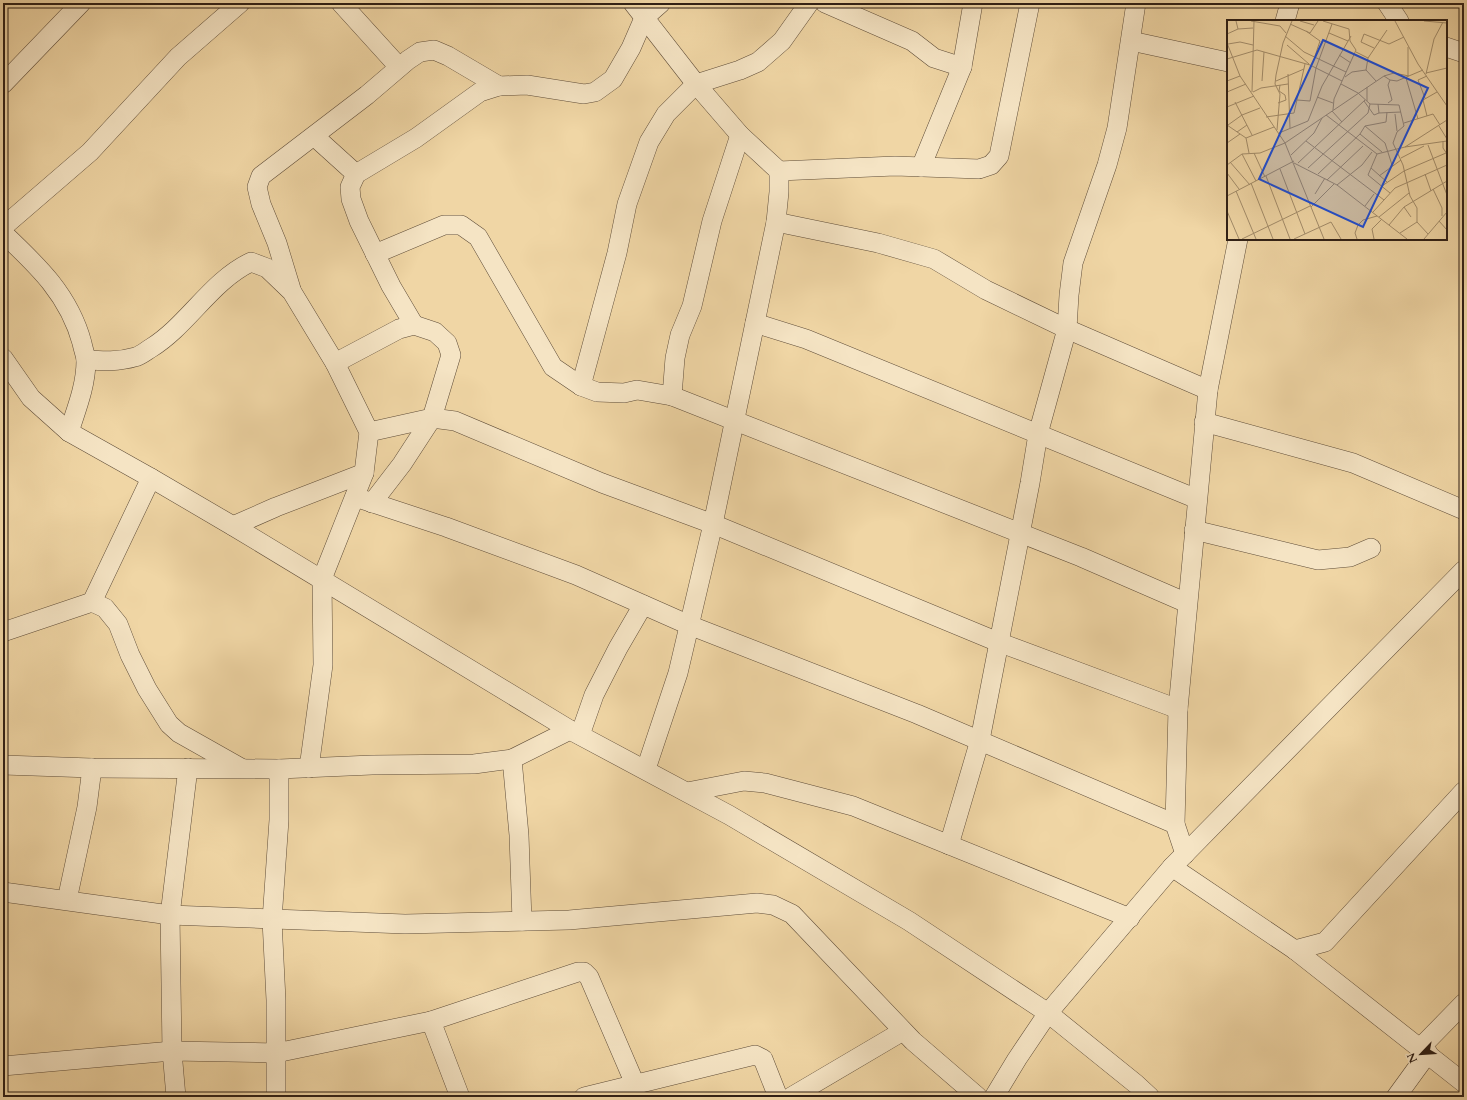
<svg xmlns="http://www.w3.org/2000/svg" width="1467" height="1100" viewBox="0 0 1467 1100" font-family="Cardo,serif">
	<style>
		.lines { fill: none; stroke-linecap: round; stroke-linejoin: round }
		.minor-casing { stroke: #5f4d39; stroke-width: 20 }
		.minor { stroke: #f5e4c4; stroke-width: 19 }
		.inset-road { fill: none; stroke: #a38d6b; stroke-width: 1 }
		.view { fill: #1d4ed8; fill-opacity: 0.15; stroke: #1d4ed8; stroke-width: 2 }
		.inset-edge { fill: none; stroke: #2f1f15; stroke-width: 2 }
	</style>
	<rect width="100%" height="100%" fill="#f0d6a5"/>
	<filter id="stains"><feTurbulence type="fractalNoise" baseFrequency=".005" numOctaves="4"/><feColorMatrix values="0 0 0 0 .2 0 0 0 0 .09 0 0 0 0 .02 0 0 0 .5 -.17"/></filter>
	<radialGradient id="worn" r=".72"><stop offset=".6" stop-color="#630" stop-opacity="0"/><stop offset="1" stop-color="#630" stop-opacity=".3"/></radialGradient>
	<g class="lines">
		<g class="minor-casing">
			<g id="minor">
				<path d="M341,3L399,67"/>
				<path d="M633,3L696,84L740,135L779,171L895,166L979,169L991,165L999,156L1030,3"/>
				<path d="M825,3L912,41L934,58L962,67"/>
				<path d="M1387,3L1399,21"/>
				<path d="M1285,21L1290,3"/>
				<path d="M1131,41L1228,62"/>
				<path d="M1446,47L1464,53"/>
				<path d="M3,84L81,3"/>
				<path d="M314,136L356,174"/>
				<path d="M921,167L962,67L973,3"/>
				<path d="M776,222L878,243L934,259L986,290L1067,329L1208,390"/>
				<path d="M3,227L90,152L178,57L240,3"/>
				<path d="M3,233C38,266 69,295 82,343C83,349 86,356 86,361C86,386 76,410 69,432"/>
				<path d="M375,254L444,225H461L478,237L553,367L581,386L597,392L624,393L637,390L672,396L1081,557L1187,603"/>
				<path d="M291,289L277,243L261,204L257,187L261,176L367,95L408,60L420,52L434,50L448,56L499,86"/>
				<path d="M755,323L806,339L1197,499"/>
				<path d="M414,325L391,286L359,221L351,199L350,187L356,174L416,138L480,92L499,86L527,85L584,94L595,92L613,79L631,48L644,18L661,3"/>
				<path d="M3,358L31,398L69,432L151,478L233,526L570,730L729,815L909,921L1048,1013L1136,1084L1150,1097"/>
				<path d="M86,360C103,361 118,362 135,357C140,356 146,351 151,348C188,325 211,281 251,262L267,268L292,292L335,363L369,432L364,473L322,579L323,665L309,768"/>
				<path d="M335,363L399,329L414,325L435,332L447,343L451,355L432,418L402,464L372,503"/>
				<path d="M581,386L617,253L627,204L649,142L666,114L696,84L740,70L758,62L782,41L809,3"/>
				<path d="M672,396L675,358L680,335L692,306L712,221L740,135"/>
				<path d="M1204,422L1353,463L1464,510"/>
				<path d="M369,432L432,418L455,421L602,483L713,524L998,642L1178,709"/>
				<path d="M355,497L446,527L576,575L689,625L917,714L1175,824"/>
				<path d="M233,526L276,507L364,473"/>
				<path d="M1194,530L1318,560L1350,557L1371,548"/>
				<path d="M92,602L151,478"/>
				<path d="M3,632L92,602L105,608L118,624L130,655L147,689L169,724L179,733L241,768"/>
				<path d="M580,735L594,695L618,648L643,605"/>
				<path d="M512,759L519,835L522,921"/>
				<path d="M3,765L92,768L279,769L372,765L474,764L512,759L570,730"/>
				<path d="M646,769L678,673L713,524L776,222L779,192V171"/>
				<path d="M687,792L744,781L765,783L853,806L1130,918"/>
				<path d="M949,845L980,740L1030,483L1038,434L1067,329L1069,295L1073,263L1107,165L1117,128L1136,3"/>
				<path d="M1185,854L1175,824L1178,709L1208,390L1238,239"/>
				<path d="M1172,867L1295,950L1464,1083"/>
				<path d="M3,892L170,915L405,924L569,920L757,903L773,905L792,914L913,1041L978,1097"/>
				<path d="M67,900L87,807L92,768"/>
				<path d="M1295,950L1325,942L1464,791"/>
				<path d="M431,1021L460,1097"/>
				<path d="M1420,1048L1464,1003"/>
				<path d="M3,1066L172,1051L276,1053L431,1021L578,972H584L589,977L635,1084"/>
				<path d="M176,1097L172,1051L170,915L188,768"/>
				<path d="M276,1097V1000L272,920L279,820V769"/>
				<path d="M584,1097L755,1055L763,1059L778,1097"/>
				<path d="M791,1097L903,1031"/>
				<path d="M994,1097L1017,1059L1048,1013L1172,867L1464,570"/>
				<path d="M1396,1097L1428,1053"/>
			</g>
		</g>
		<use href="#minor" class="minor"/>
	</g>
	<g transform="translate(1227 20)">
		<rect width="220" height="220" fill="#f0d6a5"/>
		<path class="inset-road" d="M24,1L53,6L59,13M73,1L87,5M96,1L122,9L123,21L129,30L107,79L106,90M168,1L191,44L220,86M197,1L220,3M63,4L83,13L91,1M11,9L26,8M79,11L93,21L88,36M102,13L121,21M0,14L11,9L9,1M58,16L77,32L119,52M0,23L13,56L58,123L97,219M1,24L13,22L26,25M60,25L82,44M181,27V56M147,28L134,22L137,14L162,24L177,17M129,32L141,38L139,50L149,61M112,35L124,43M141,38L160,10M0,39L30,30L83,45L115,61M199,53L220,48M61,54L63,108M199,54L207,19L216,2M157,56L163,60L170,61L196,50M118,57L125,52L139,50M179,58L191,99M0,61L13,56M35,61L37,32M49,61L77,49M114,64L131,73L143,84L172,85L177,106L170,112L166,123L176,145L183,176L190,188V202L201,214M0,72L19,64M25,72L27,1M26,72L34,68L61,64M90,77L106,83M198,78L191,60L200,56M70,80L83,81L89,48L105,4M137,81L147,95L152,93L151,84M140,81V67M8,82L25,115M51,83L59,80L58,75L52,71L53,65M161,83L165,80L161,65L163,60M0,87L27,76M105,91L115,102M152,93L174,92M168,94L170,111M99,95L150,134M200,96L196,80L210,72M39,97L67,93L78,44M177,103L206,94L213,105M0,105L19,118L22,133M1,105L15,95L33,88M138,106L158,123L165,145M212,106L220,119M50,110L53,74L48,64L49,55L56,23L65,1M10,112L20,105M52,113L81,101L95,66L124,16M133,114L155,132M19,118L47,107M79,121L157,180M216,121V128L220,134M0,123L13,114M201,125L220,175M178,127L220,100M27,133L38,157M15,134L29,161M64,135L87,113L95,98M174,138L197,126M3,142L23,165M67,143L110,165L180,219M71,143L138,80M0,145L15,134L33,133L58,123L157,56L167,53L182,56M81,148L141,93L143,84M144,148L160,162M53,149L78,214M0,153L12,169M91,154L133,114L138,106L159,102L160,92M198,154L204,171M39,156L63,219M152,156L174,140M100,160L136,126M24,163L46,219M110,165L135,145L145,132M155,166L177,151L219,133M206,169L215,188V196M9,171L29,219M163,173L141,155L150,134L178,127L220,121M88,174L98,158M0,176L67,141M138,186L147,174M84,187L107,164M177,187L184,197M0,191L12,219M146,192L168,168L220,145M152,197L182,173M212,201L220,210M162,205L177,187L220,161M173,213L190,202M15,219L83,186M67,219L104,202L114,219M130,219L128,213L131,205L136,200L150,196M147,219L145,209L155,199M197,219L220,192"/>
		<path class="view" d="M96,20L201,68L136,207L32,159Z"/>
		<rect width="220" height="220" class="inset-edge"/>
	</g>
	<rect width="1467" height="1100" fill="none" stroke="#f0d6a5" stroke-width="16"/>
	<rect x="4" y="4" width="1459" height="1092" fill="none" stroke="#2f1f15" stroke-width="2"/>
	<rect x="8" y="8" width="1451" height="1084" fill="none" stroke="#2f1f15"/>
	<g transform="translate(1421 1054) rotate(245)" stroke="#f5e4c4" stroke-width="3" paint-order="stroke">
	<path d="M0-3L7 15L0 10L-7 15Z" fill="#2f1f15"/>
	<text y="-6" font-size="11" font-weight="bold" text-anchor="middle" fill="#2f1f15">N</text>
	</g>
	<rect width="100%" height="100%" filter="url(#stains)"/>
	<rect width="100%" height="100%" fill="url(#worn)"/>
</svg>
